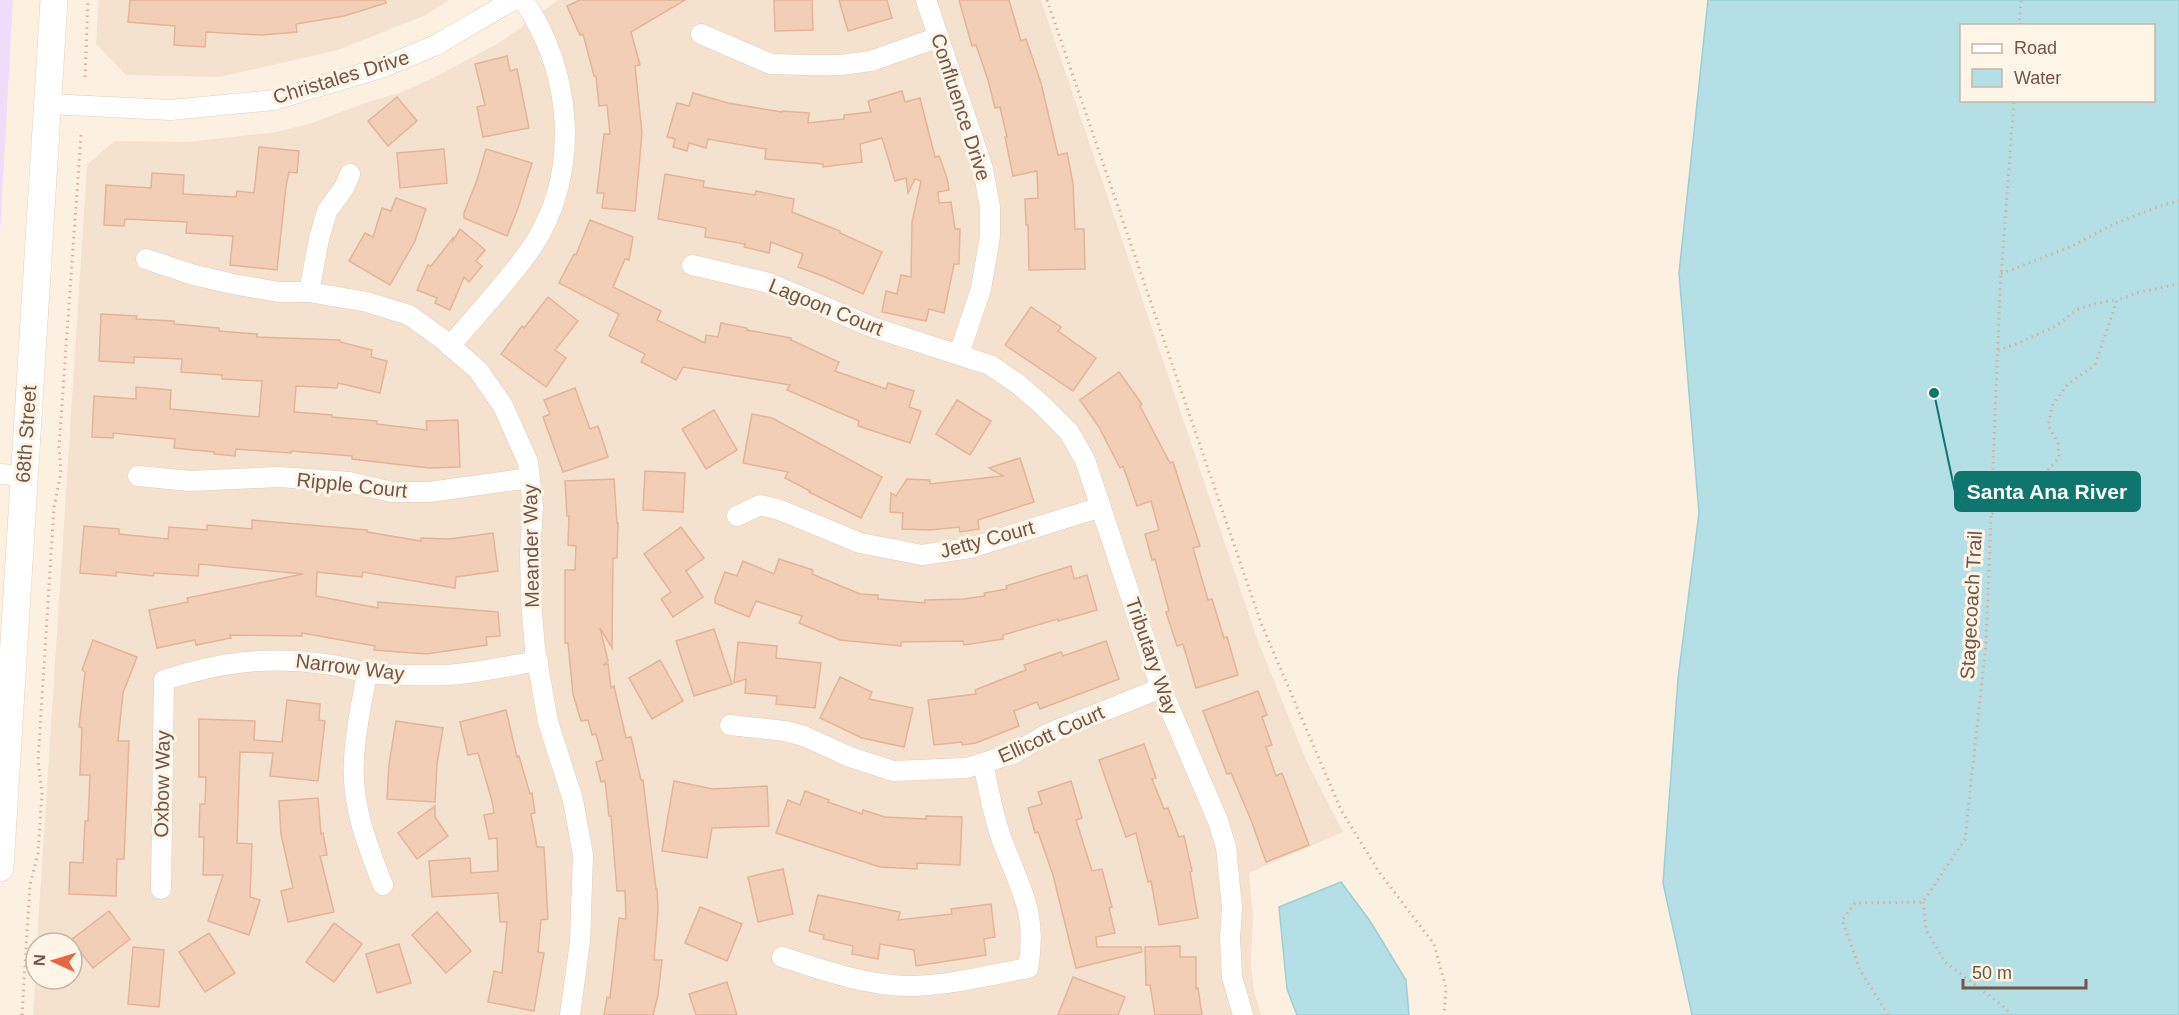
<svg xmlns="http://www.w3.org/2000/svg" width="2179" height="1015" viewBox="0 0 2179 1015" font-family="Arial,sans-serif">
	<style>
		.residential { fill: #f4e2ce }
		.education { fill: #eeddf8 }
		.water { fill: #b4dfe5; stroke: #9bcfd7; stroke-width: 1.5; fill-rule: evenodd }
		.building { fill: #f2ceb7; stroke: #e5b497; stroke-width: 1.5 }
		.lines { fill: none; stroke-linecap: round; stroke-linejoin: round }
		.street-casing { stroke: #e0cdbc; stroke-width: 21 }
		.secondary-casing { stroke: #e7cfbc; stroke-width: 28 }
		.path { stroke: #d6b19b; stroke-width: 3; stroke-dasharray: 1.5 4.5; stroke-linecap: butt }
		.street { stroke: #fff; stroke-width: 20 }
		.secondary { stroke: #fff; stroke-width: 27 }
		.labels { text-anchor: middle; stroke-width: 6; stroke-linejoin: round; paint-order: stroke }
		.street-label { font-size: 20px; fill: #735647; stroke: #fff5e6 }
		.leader { fill: none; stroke: #0f766e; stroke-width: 2 }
		.callout-dot { fill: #0f766e; stroke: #fff5e6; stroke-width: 2 }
		.callout { fill: #0f766e; stroke: #0f766e; stroke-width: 2 }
		.callout-label { font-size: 21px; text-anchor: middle; font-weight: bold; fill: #fff }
	</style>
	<rect width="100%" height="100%" fill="#fcf1e0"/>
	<g class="residential">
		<path d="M99,0H449L426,15L338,50L220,77L126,75L96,44Z"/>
		<path d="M558,0H1041L1258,641L1306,760L1343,832L1249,873L1253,916L1251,964L1254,991L1261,1015H33L36,968V979H72V943H37L87,165L114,141L187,142L277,132L312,123L365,103L399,93L429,80L499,43Z"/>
	</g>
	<path class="education" d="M0,0H13L0,234Z"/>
	<g class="water">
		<path d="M1708,0H2179V1015H1692L1663,883L1678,679L1699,513L1679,273ZM1962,26H2154V100H1962Z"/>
		<path d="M1341,882L1370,921L1406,980L1409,1015H1297L1287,989L1279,907Z"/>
	</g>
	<g class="building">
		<path d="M130,0H385L386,3L344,16L296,24L297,32L262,35L206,32L205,47L174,45L175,26L128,22Z"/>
		<path d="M580,0H685L631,32L640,65L635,66L642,133L635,211L602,208L604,193H597L604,134H610L607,105L599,106L596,76H594L583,34L580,35L567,6Z"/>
		<path d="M774,0H812L813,30L775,31Z"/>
		<path d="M839,0H887L892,18L848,31Z"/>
		<path d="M959,0H1009L1021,41L1026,39L1041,83L1058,155L1067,153L1073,183L1075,229H1084L1085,269L1029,270L1028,225H1026L1025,199L1038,198L1037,171L1013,176L1005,137H1007L1000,107L995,108L988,80L976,45L972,46Z"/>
		<path d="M507,56L510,71L517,69L529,128L483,137L477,107L485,105L475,64Z"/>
		<path d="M902,91L905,102L920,98L935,157L939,156L947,178L949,190L938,192L939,203L951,202L955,229H960L959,264H954L944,313L929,309L926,321L882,312L886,291L897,294L901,275L911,277L912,222L921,181L915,179L908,193L906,178L895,181L882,138L860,144L862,162L823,167V164L765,159L766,149L708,139L706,148L689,143L687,151L673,147L675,139L667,137L677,103L689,106L693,93L728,103L782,112V111L809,113L808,123L844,119V115L871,112L868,101Z"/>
		<path d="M397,97L417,121L388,146L368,121Z"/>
		<path d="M259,147L299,151L297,173L289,172L286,186L277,270L230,265L233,236L186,233L187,222L125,219L124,226L104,225L106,185L151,188L152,173L184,175L183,194L236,197L237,191L254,193Z"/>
		<path d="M444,149L447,183L400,188L397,153Z"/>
		<path d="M486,149L532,163L518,208L507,236L464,218V213L477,180Z"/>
		<path d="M665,174L704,181L703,187L755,195L756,191L794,199L792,212L840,231V233L882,252L863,294L823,276L798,267L803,254L771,242L769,253L744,247L745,244L705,237L706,228L658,219Z"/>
		<path d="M396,198L426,209L415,241L390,285L349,261L365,233L373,237L382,208L391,211Z"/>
		<path d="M590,220L633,237L629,260L625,259L613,287L661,311L657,320L705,343L706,335L718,337L721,323L747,328V330L791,338V340L839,362L835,371L886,389L888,383L914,391L909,407L921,411L910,443L858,426L859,421L787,390L790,385L683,367L676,380L641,362L645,354L609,336L619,314L559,283L574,254L576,255Z"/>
		<path d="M460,229L485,250L476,261L482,266L469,282L464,277L450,310L435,303L437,298L417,290L428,265L431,266L453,238V241Z"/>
		<path d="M548,297L578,321L555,350L566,358L546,387L501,354L522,326L524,328Z"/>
		<path d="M1031,307L1061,327L1058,331L1096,358L1073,391L1005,345Z"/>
		<path d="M101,314L137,316L136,319L174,321V324L219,328V331L257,334V337L340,340V342L372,350L371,357L387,361L380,393L338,383L337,388L296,386L294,412L332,415V417L377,421V424L427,430L426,421L458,420L460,467L429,468L352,459V456L291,451V453L236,449L235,456L214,454V452L174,448L175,439L113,433V438L92,437L94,396L136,399V387L171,390L170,409L259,417L262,381L222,379V375L181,372L182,359L134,357V363L99,361Z"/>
		<path d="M1119,372L1142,404L1140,406L1170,463L1173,462L1200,546L1193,548L1208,600L1212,599L1224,638L1227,637L1238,675L1196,688L1183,644L1177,646L1166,612L1169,611L1155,559L1152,560L1145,534L1159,530L1151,501L1137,506L1123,466L1120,468L1099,427L1080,400Z"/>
		<path d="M575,388L590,429L598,426L608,457L563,472L543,417L550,414L544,400Z"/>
		<path d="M957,400L991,421L970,455L936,434Z"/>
		<path d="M714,410L737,450L706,469L682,429Z"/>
		<path d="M752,414L772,418L882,477L861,518L809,492L810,491L785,478L788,472L743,463Z"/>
		<path d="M1020,458L1034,502L978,520L979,529L960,532L959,527L930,530L902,529L903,513L890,512L891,493L896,496L907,479L930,480V484L1003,476L989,468Z"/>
		<path d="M645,471L685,473L683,512L643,510Z"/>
		<path d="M614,479L617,523H618L617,558H613L612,648L600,628L608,661L603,665L608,664L611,688L614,686L626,738L631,737L641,780H643L656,889H657L658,910L654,960H662L658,995L653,1015H604L607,997L610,998L619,918L626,919L625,891H617L611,816H609L605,781L601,782L596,762L603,760L596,734L592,735L588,720L581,721L573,694L568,643H565V570H575L576,546L568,545L569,516H567L565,481Z"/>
		<path d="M252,520L367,530V532L421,541V538L449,539L493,533L498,571L456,577L455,588L363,572L362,577L317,572L316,596L378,608V602L498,612L500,636L486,637L487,645L426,654L374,650L375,646L302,633V636L230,635L231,638L196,645L195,640L157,648L149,610L188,602L187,598L303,574L199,564L198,576L154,573L153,576L116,572V576L80,573L84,526L119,529V534L168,539L169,527L207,530V525L252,529Z"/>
		<path d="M681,527L704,558L686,571L703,597L673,617L661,599L671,592L644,554Z"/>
		<path d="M779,559L813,570L812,574L860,594L878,595V599L925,603V600L964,599L985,596L984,593L1007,589L1006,586L1071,566L1074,579L1087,575L1097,610L1058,621V619L1003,635V639L964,645L963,641L901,642V646L840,640L799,623L802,616L756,601L749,617L715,603V598L725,572L737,576L743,561L774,574Z"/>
		<path d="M714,629L732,684L694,696L676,641Z"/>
		<path d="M93,640L137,657L123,693L118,741H129L124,859H117L116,896L69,894L70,862L83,863L85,821H88L90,775H80L82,728L79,727L85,672L82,670Z"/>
		<path d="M1106,641L1119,679L1040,709L1037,702L1014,711L1019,726L976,743L962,745V742L934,745L928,700L976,694L975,690L1026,670L1024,665L1061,652L1063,656Z"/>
		<path d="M738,642L777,646L776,658L821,663L815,708L776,704L777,696L745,693L746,679L734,683Z"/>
		<path d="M660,660L683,701L652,719L629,678Z"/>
		<path d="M840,677L872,692L869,699L913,708L904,747L862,738L820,718Z"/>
		<path d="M1258,691L1267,715L1262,717L1272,745L1266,747L1276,776L1282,773L1309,845L1266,862L1251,820L1231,773L1227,774L1203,711Z"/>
		<path d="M287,700L320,704L319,720L325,721L318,781L270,776L273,753L240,752L237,843L252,844L250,897L260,900L249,935L208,921L223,875H203L204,837H199L200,804H205L206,777H199V719L255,721L254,740L282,742Z"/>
		<path d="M506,710L517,757L519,756L530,794L532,793L535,813L531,814L537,847H544L548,919L541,920L538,952L544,953L534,1011L488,1002L494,971L502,973L507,922H500L498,893L432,897L429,861L470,858L471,873L498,871L497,838L489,839L484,815L494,813L492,801L478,753L468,755L460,722Z"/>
		<path d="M396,721L443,728L437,764L435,802L387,799L389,764Z"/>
		<path d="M1144,744L1156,778L1152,779L1164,809L1168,808L1179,837L1184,836L1192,871L1190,872L1198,918L1159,925L1151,881L1148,882L1136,833L1126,837L1099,760Z"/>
		<path d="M674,781L713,789L767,786L769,826L712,828L707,858L662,851Z"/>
		<path d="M1071,781L1082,818L1076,820L1092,871L1102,869L1112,907L1109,908L1115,933L1096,937L1097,947H1141L1142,952L1076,968L1053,875L1038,832L1035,833L1028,808L1042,804L1038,792Z"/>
		<path d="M805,791L829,800L828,802L862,814L863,810L885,817L926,819V816L962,817L960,865L917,863V869L880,867L776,833L788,800L800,805Z"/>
		<path d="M318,798L321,834L323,833L327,855L320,856L334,912L288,922L281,891L293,888L281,834L279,801Z"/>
		<path d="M435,806V817L448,836L417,859L398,833Z"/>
		<path d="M783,869L793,914L758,922L748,877Z"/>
		<path d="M818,895L900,912L898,920L952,914L951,909L991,904L995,937L984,939L986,955L916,966L914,950L880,944L878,959L852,954L853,946L823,939L824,935L809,931Z"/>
		<path d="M700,907L742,924L727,961L685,943Z"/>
		<path d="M109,911L130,939L93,968L71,940Z"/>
		<path d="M437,912L471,951L446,973L412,935Z"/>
		<path d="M334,923L362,944L334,982L306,962Z"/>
		<path d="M209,933L235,973L205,992L179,952Z"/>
		<path d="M399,944L411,983L377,993L366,954Z"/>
		<path d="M1180,946V957H1196V989L1198,988L1202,1015H1155L1150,985H1146L1145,947Z"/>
		<path d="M133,947L164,950L159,1007L128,1004Z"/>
		<path d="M1073,977L1125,997L1118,1015H1058Z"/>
		<path d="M727,982L737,1015H696L689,994Z"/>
	</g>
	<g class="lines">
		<g class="street-casing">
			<g id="street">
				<path d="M926,0L983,169L990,207V236L981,289L959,354"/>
				<path d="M701,34L771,64L807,65H840L871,61L939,37"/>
				<path d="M48,104L171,110L274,100L381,68L436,45L513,0"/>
				<path d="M146,259L194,275L233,284L279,292H309L367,302L409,315L441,338L478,370L503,406L528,462L533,507L530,553L531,600L535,649L548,722L573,800L583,855L580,942L570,1015"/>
				<path d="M692,265L769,283L872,327L990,365L1018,384L1041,404L1069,432L1085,460L1161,688L1218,821L1226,847L1232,908L1230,938L1232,977L1243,1015"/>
				<path d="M309,292L319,239L327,211L344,188L350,174"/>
				<path d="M450,346C477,314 508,282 532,247C581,173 573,71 523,0"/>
				<path d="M0,474L24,476"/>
				<path d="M138,476L190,481L279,477L349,482L392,492H429L530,478"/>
				<path d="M737,516L760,505L780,510L860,543L922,555L970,548L1101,507"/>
				<path d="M367,673C362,701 355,731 354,760C351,804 367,845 383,885"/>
				<path d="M730,725L785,731L804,736L850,757L893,771L966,768L1013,754L1047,734L1161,688"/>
				<path d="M161,889L164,680C221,662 265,656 325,664C344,666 361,673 379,674C402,675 425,676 447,675C477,673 508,666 538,661"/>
				<path d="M782,957C822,970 870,987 913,986C951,985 990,975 1028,968C1038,912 1020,889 1002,840C993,816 989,789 983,764"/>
			</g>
		</g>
		<g class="secondary-casing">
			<path id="secondary" d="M0,868L54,0"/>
		</g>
		<g class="path">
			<path d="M1047,0L1261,623L1341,810L1379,872L1434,944L1446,988L1444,1015"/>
			<path d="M2019,26L2021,0"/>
			<path d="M85,77L88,0"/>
			<path d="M2001,274L2072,246L2116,223L2166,204L2179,201"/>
			<path d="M1998,350L2016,344L2056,326L2076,310L2094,304L2116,300"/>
			<path d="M1992,514L2010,497L2033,486L2059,458L2058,443L2048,425L2053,404L2068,384L2095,365L2117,300L2140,292L2179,284"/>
			<path d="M1923,902L1926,930L1945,962L2007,1009L2009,1015"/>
			<path d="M22,1015L30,885L38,853L42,793L38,761L54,507L61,473L59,447L81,135"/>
			<path d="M1888,1015L1860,970L1842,920L1855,903L1923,902L1965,839L1986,643L2000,290L2014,100"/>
		</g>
		<use href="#street" class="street"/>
		<use href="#secondary" class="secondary"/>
	</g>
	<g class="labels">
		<g class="street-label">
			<text transform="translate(341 77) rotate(-17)" y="7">Christales Drive</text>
			<text transform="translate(961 107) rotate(72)" y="7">Confluence Drive</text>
			<text transform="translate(826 307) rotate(22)" y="7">Lagoon Court</text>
			<text transform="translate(26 434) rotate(-86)" y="7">68th Street</text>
			<text transform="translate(352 485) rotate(6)" y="7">Ripple Court</text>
			<text transform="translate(987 539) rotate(-15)" y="7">Jetty Court</text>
			<text transform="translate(531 546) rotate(-91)" y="7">Meander Way</text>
			<text transform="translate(1971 605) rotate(-87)" y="7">Stagecoach Trail</text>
			<text transform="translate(1152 656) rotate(71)" y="7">Tributary Way</text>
			<text transform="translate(350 667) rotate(7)" y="7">Narrow Way</text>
			<text transform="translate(1051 734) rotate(-24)" y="7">Ellicott Court</text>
			<text transform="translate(162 784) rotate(-89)" y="7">Oxbow Way</text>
		</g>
	</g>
	<path class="leader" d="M1934 393L1955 492"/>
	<circle class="callout-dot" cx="1934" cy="393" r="6"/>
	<rect class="callout" x="1955" y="472" width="185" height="39" rx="6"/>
	<g class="callout-label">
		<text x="2047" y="499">Santa Ana River</text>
	</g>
	<rect x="1960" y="24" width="195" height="78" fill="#fff5e6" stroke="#c7b5a6" stroke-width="1.5"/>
	<rect x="1972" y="44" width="30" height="9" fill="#ffffff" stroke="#c7b5a6" stroke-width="1.5"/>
	<text x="2014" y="54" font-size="18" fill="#735647">Road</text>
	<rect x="1972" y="69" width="30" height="18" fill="#b4dfe5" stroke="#c7b5a6" stroke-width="1.5"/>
	<text x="2014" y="84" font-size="18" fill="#735647">Water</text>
	<g transform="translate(54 961) rotate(274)"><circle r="28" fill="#fff5e6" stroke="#c7b5a6" stroke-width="1.5"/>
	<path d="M0-4.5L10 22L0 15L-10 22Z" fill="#e86543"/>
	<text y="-9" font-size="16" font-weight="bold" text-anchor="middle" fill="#735647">N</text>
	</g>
	<path d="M1963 979v9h123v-9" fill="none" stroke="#735647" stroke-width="3"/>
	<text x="1972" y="979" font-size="18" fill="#735647" stroke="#fff5e6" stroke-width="4.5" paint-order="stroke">50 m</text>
</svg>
